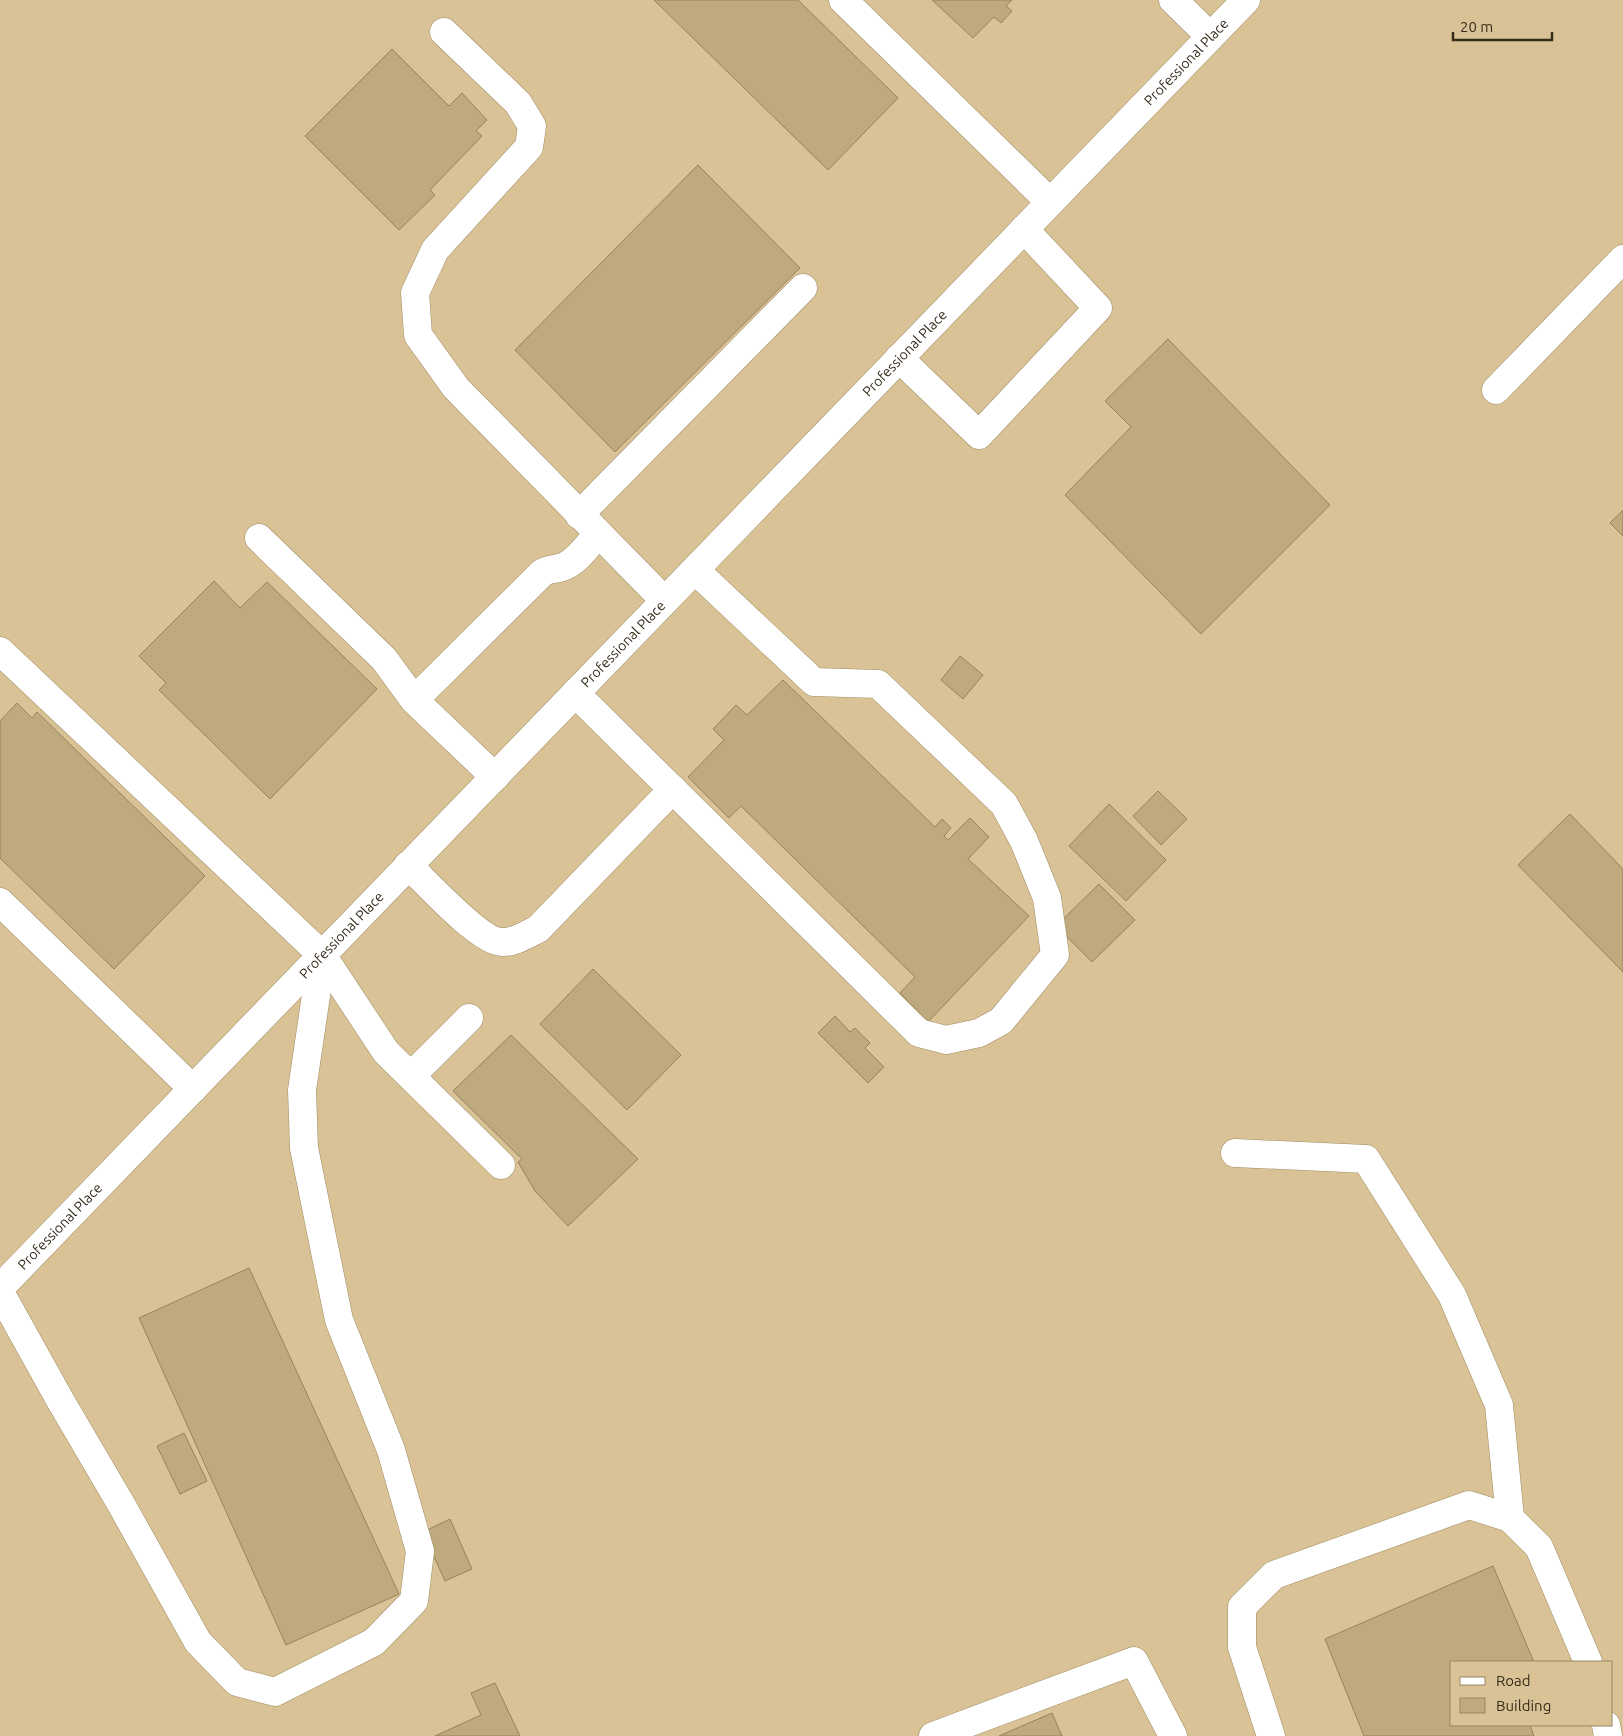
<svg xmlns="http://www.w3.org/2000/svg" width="1623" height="1736" viewBox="0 0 1623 1736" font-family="Ubuntu,sans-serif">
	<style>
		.building { fill: #bfa97e; stroke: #98835a }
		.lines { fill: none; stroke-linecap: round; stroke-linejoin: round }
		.minor-casing { stroke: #a18c62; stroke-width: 29 }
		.minor { stroke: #fff; stroke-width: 28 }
		.labels { text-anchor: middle; stroke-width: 5; stroke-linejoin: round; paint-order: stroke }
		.street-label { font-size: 14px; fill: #362d1b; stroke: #d8c296 }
	</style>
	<rect width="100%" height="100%" fill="#d8c296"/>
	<g class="building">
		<path d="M654,0H798L898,98L828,170Z"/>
		<path d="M932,0H1012L1006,6L1012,11L1001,23L994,17L973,38Z"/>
		<path d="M392,49L449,106L462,93L487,120L476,131L482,136L430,190L435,195L399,230L305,136Z"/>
		<path d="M698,165L800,268L615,452L515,350Z"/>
		<path d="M1168,339L1330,505L1201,634L1065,495L1131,427L1105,401Z"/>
		<path d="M1623,510V536L1610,523Z"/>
		<path d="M214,581L240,608L267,582L377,689L270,799L159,690L166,683L139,656Z"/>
		<path d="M960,656L983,675L963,699L941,680Z"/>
		<path d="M783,680L935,827L942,819L951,828L944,836L948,840L970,818L989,837L968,859L1029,916L928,1022L900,993L915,977L741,806L729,818L688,777L724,740L713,729L736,705L747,715Z"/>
		<path d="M17,703L32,718L37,712L205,876L114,969L0,858V721Z"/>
		<path d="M1158,791L1187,819L1161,845L1133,816Z"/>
		<path d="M1109,804L1166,860L1126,901L1069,846Z"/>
		<path d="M1570,814L1623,869V972L1518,865Z"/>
		<path d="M1099,884L1135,920L1092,962L1056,926Z"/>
		<path d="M593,969L681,1055L627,1110L540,1024Z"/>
		<path d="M835,1016L850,1032L855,1028L870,1043L865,1048L884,1067L868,1083L818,1033Z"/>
		<path d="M511,1035L638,1159L568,1226L535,1191L518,1162L522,1159L453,1091Z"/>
		<path d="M249,1268L399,1594L286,1645L139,1318Z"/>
		<path d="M184,1433L207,1481L180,1494L157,1446Z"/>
		<path d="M450,1519L472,1569L445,1581L423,1532Z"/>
		<path d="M1493,1566L1534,1662H1452V1725H1530L1534,1736H1364L1325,1639Z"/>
		<path d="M495,1683L520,1736H435L481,1715L471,1693Z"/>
		<path d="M1052,1713L1062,1736H999Z"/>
	</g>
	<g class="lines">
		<g class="minor-casing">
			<g id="minor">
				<path d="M843,0L1050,202"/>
				<path d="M1173,0L1210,36"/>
				<path d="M444,32L518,103L532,126L529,147L435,250L415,293L418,335L456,388L664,600"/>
				<path d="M899,358L979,435L1098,308L1024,229"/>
				<path d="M1496,390L1623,259"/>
				<path d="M579,515L803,288"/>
				<path d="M259,538L384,659L414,700L495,777"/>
				<path d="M0,651L322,955L386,1052L501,1165"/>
				<path d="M575,693L919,1033L946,1040L979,1033L1001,1021L1055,955L1047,898L1024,841L1004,804L878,684L814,682L695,570"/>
				<path d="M414,700L542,573C549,568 557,570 565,566C578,560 589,544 598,534"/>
				<path d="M408,865C426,882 480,942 502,942C514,943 527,934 538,929L673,789"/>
				<path d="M0,902L193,1089"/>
				<path d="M411,1076L469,1018"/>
				<path d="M1235,1153L1366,1159L1452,1295L1499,1405L1510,1518"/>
				<path id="s1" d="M0,1288L1246,0"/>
				<path d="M0,1292L60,1400L121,1504L198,1642L237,1682L275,1692L374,1642L414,1601L420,1551L391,1450L339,1320L304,1148L302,1090L322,955"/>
				<path d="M1606,1725L1608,1736"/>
				<path d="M933,1736L1134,1661L1173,1736"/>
				<path d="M1271,1736L1242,1647V1607L1274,1575L1469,1505L1510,1518L1539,1547L1588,1662"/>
			</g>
		</g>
		<use href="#minor" class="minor"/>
	</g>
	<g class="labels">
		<g class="street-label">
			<text dy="5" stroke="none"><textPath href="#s1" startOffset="1706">Professional Place</textPath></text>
			<text dy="5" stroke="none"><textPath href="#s1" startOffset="1301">Professional Place</textPath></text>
			<text dy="5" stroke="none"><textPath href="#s1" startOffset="896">Professional Place</textPath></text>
			<text dy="5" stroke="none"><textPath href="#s1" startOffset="491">Professional Place</textPath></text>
			<text dy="5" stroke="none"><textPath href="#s1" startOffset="86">Professional Place</textPath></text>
		</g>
	</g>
	<rect x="1450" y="1661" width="162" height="65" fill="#d8c296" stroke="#978665"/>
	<rect x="1460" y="1677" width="25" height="8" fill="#ffffff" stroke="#978665"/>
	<text x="1496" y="1686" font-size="15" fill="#362d1b">Road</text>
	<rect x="1460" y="1698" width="25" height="15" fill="#bfa97e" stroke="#978665"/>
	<text x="1496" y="1711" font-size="15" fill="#362d1b">Building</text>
	<path d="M1453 32v8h99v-8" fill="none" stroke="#362d1b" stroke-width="2.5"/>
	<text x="1460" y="32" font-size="15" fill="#362d1b" stroke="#d8c296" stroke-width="4" paint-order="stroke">20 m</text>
</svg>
